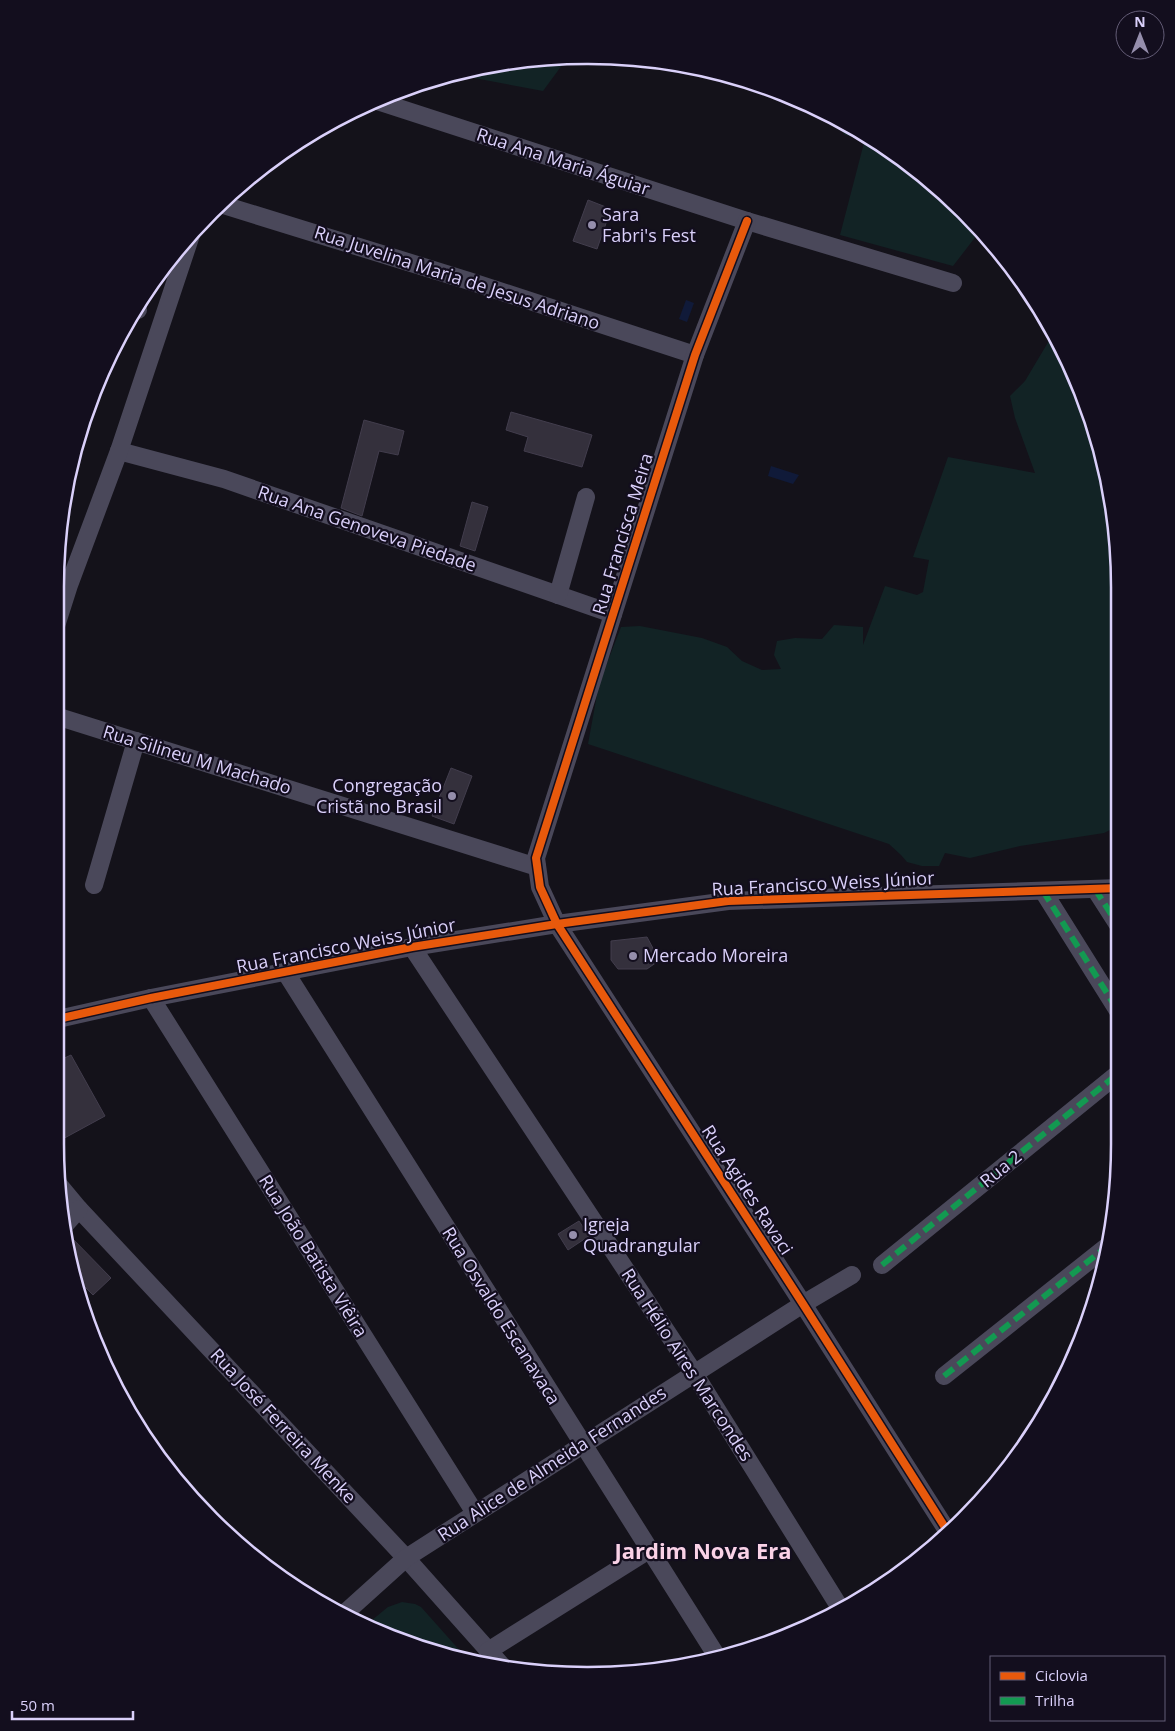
<svg xmlns="http://www.w3.org/2000/svg" width="1175" height="1731" viewBox="0 0 1175 1731" font-family="'Open Sans',sans-serif">
	<style>
		.green { fill: #122325 }
		.water { fill: #101a39 }
		.building { fill: #34303c; stroke: #423d4d }
		.lines { fill: none; stroke-linecap: round; stroke-linejoin: round }
		.minor { stroke: #4a485a; stroke-width: 18 }
		.quiet { stroke: #139951; stroke-width: 6; stroke-dasharray: 12 6; stroke-linecap: butt }
		.cycleway-casing { stroke: #130e1e; stroke-width: 11 }
		.cycleway { stroke: #e8590c; stroke-width: 8 }
		.poi-dot { fill: #958eac; stroke: #130e1e; stroke-width: 2 }
		.labels { text-anchor: middle; stroke-width: 4.5; stroke-linejoin: round; paint-order: stroke }
		.street-label { font-size: 18px; fill: #dad0fa; stroke: #130e1e }
		.poi-label { font-size: 18px; fill: #dad0fa; stroke: #130e1e; text-anchor: start }
		.district-label { font-size: 22px; font-weight: bold; fill: #fad2e7; stroke: #130e1e }
		.rim { fill: none; stroke: #dad0fa; stroke-width: 2.5 }
	</style>
	<rect width="100%" height="100%" fill="#14121a"/>
	<g class="green">
		<path d="M568,57L543,91L474,78L460,72L483,65Z"/>
		<path d="M827,114L883,145L964,211L980,231L953,266L840,235L865,139L845,135Z"/>
		<path d="M1053,334L1079,383L1110,483L1120,588V825L1104,833L1020,846L970,858L945,853L939,866H922L907,862L901,855L889,844L588,744L599,684L621,627L640,626L702,638L727,647L742,661L762,670L781,669L774,655L777,641L795,638L822,639L834,625L863,627V645L885,586L917,595L923,592L929,560L913,557L948,457L1035,473L1015,418L1010,396L1025,381Z"/>
		<path d="M402,1602L415,1604L421,1607L470,1662L384,1636L366,1625L388,1607Z"/>
	</g>
	<g class="water">
		<path d="M686,300L694,303L687,322L679,319Z"/>
		<path d="M771,466L799,475L793,484L768,476Z"/>
	</g>
	<g class="building">
		<path d="M588,200L611,209L597,249L573,241Z"/>
		<path d="M511,412L592,435L582,467L524,451L528,437L506,430Z"/>
		<path d="M364,420L404,431L398,455L379,451L362,516L341,508Z"/>
		<path d="M472,502L488,507L475,551L460,546Z"/>
		<path d="M451,768L472,776L454,824L432,816Z"/>
		<path d="M647,937L655,952L657,962L647,969H618L611,960V941Z"/>
		<path d="M71,1055L105,1116L59,1141L58,1061Z"/>
		<path d="M579,1221L589,1236L568,1250L558,1234Z"/>
		<path d="M69,1235L111,1278L93,1295L74,1276L65,1237Z"/>
	</g>
	<g class="lines">
		<g class="minor">
			<path d="M374,100L747,221L953,283"/>
			<path d="M220,204L469,281L695,355"/>
			<path d="M747,221L695,355L536,858L540,887L557,924L803,1304L948,1532"/>
			<path d="M137,309L138,310"/>
			<path d="M119,451L224,479L613,614"/>
			<path d="M558,595L586,497"/>
			<path d="M55,629L69,585L119,451L192,232"/>
			<path d="M56,716L537,867"/>
			<path d="M94,885L136,741"/>
			<path d="M1095,889L1120,928"/>
			<path d="M1043,891L1120,1014"/>
			<path d="M412,947L694,1373L842,1611"/>
			<path d="M286,973L718,1658"/>
			<path d="M151,998L475,1513"/>
			<path d="M58,1019L151,998L412,947L557,924L728,901L1120,888"/>
			<path d="M59,1185L79,1209L406,1558L504,1668"/>
			<path d="M63,1227L79,1209"/>
			<path d="M882,1265L1120,1072"/>
			<path d="M944,1376L1110,1244"/>
			<path d="M345,1613L406,1558L803,1304L852,1275"/>
			<path d="M488,1651L649,1550"/>
		</g>
		<g class="quiet">
			<path d="M137,309L138,310"/>
			<path d="M1095,889L1120,928"/>
			<path d="M1043,891L1120,1014"/>
			<path d="M882,1265L1120,1072"/>
			<path d="M944,1376L1110,1244"/>
		</g>
		<g class="cycleway-casing">
			<g id="cycleway">
				<path d="M747,221L695,355L536,858L540,887L557,924L803,1304L948,1532"/>
				<path d="M58,1019L151,998L412,947L557,924L728,901L1120,888"/>
			</g>
		</g>
		<use href="#cycleway" class="cycleway"/>
	</g>
	<g class="poi-dot">
		<circle cx="592" cy="225" r="5"/>
		<circle cx="452" cy="796" r="5"/>
		<circle cx="633" cy="956" r="5"/>
		<circle cx="573" cy="1235" r="5"/>
	</g>
	<g class="labels">
		<g class="street-label">
			<text transform="translate(563 162) rotate(18)" y="6">Rua Ana Maria Águiar</text>
			<text transform="translate(457 278) rotate(18)" y="6">Rua Juvelina Maria de Jesus Adriano</text>
			<text transform="translate(367 529) rotate(19)" y="6">Rua Ana Genoveva Piedade</text>
			<text transform="translate(623 534) rotate(-73)" y="6">Rua Francisca Meira</text>
			<text transform="translate(197 760) rotate(17)" y="6">Rua Silineu M Machado</text>
			<text transform="translate(823 884) rotate(-3)" y="6">Rua Francisco Weiss Júnior</text>
			<text transform="translate(346 946) rotate(-11)" y="6">Rua Francisco Weiss Júnior</text>
			<text transform="translate(1001 1169) rotate(-39)" y="6">Rua 2</text>
			<text transform="translate(747 1190) rotate(57)" y="6">Rua Agides Ravaci</text>
			<text transform="translate(313 1256) rotate(58)" y="6">Rua João Batista Viêira</text>
			<text transform="translate(501 1316) rotate(58)" y="6">Rua Osvaldo Escanavaca</text>
			<text transform="translate(687 1365) rotate(57)" y="6">Rua Hélio Aires Marcondes</text>
			<text transform="translate(283 1426) rotate(47)" y="6">Rua José Ferreira Menke</text>
			<text transform="translate(552 1464) rotate(-33)" y="6">Rua Alice de Almeida Fernandes</text>
		</g>
		<g class="poi-label">
			<text x="602" y="221">Sara<tspan x="602" dy="21">Fabri's Fest</tspan></text>
			<text x="442" y="792" text-anchor="end">Congregação<tspan x="442" dy="21">Cristã no Brasil</tspan></text>
			<text x="643" y="962">Mercado Moreira</text>
			<text x="583" y="1231">Igreja<tspan x="583" dy="21">Quadrangular</tspan></text>
		</g>
		<g class="district-label">
			<text x="703" y="1559">Jardim Nova Era</text>
		</g>
	</g>
	<path d="M0 0H1175V1731H0ZM587 64H588A523 523 0 0 1 1111 587V1144A523 523 0 0 1 588 1667H587A523 523 0 0 1 64 1144V587A523 523 0 0 1 587 64Z" fill="#130e1e" fill-rule="evenodd"/>
	<path class="rim" d="M587 64H588A523 523 0 0 1 1111 587V1144A523 523 0 0 1 588 1667H587A523 523 0 0 1 64 1144V587A523 523 0 0 1 587 64Z"/>
	<rect x="990" y="1656" width="175" height="65" fill="#130e1e" stroke="#635c76"/>
	<rect x="1000" y="1672" width="25" height="8" fill="#e8590c" stroke="#635c76"/>
	<text x="1035" y="1681" font-size="15" fill="#dad0fa">Ciclovia</text>
	<rect x="1000" y="1697" width="25" height="8" fill="#139951" stroke="#635c76"/>
	<text x="1035" y="1706" font-size="15" fill="#dad0fa">Trilha</text>
	<g transform="translate(1140 35)"><circle r="24" fill="#130e1e" stroke="#635c76"/>
	<path d="M0-4L9 19L0 12L-9 19Z" fill="#958eac"/>
	<text y="-8" font-size="14" font-weight="bold" text-anchor="middle" fill="#dad0fa">N</text>
	</g>
	<path d="M12 1711v8h121v-8" fill="none" stroke="#dad0fa" stroke-width="2.5"/>
	<text x="20" y="1711" font-size="15" fill="#dad0fa" stroke="#130e1e" stroke-width="4" paint-order="stroke">50 m</text>
</svg>
